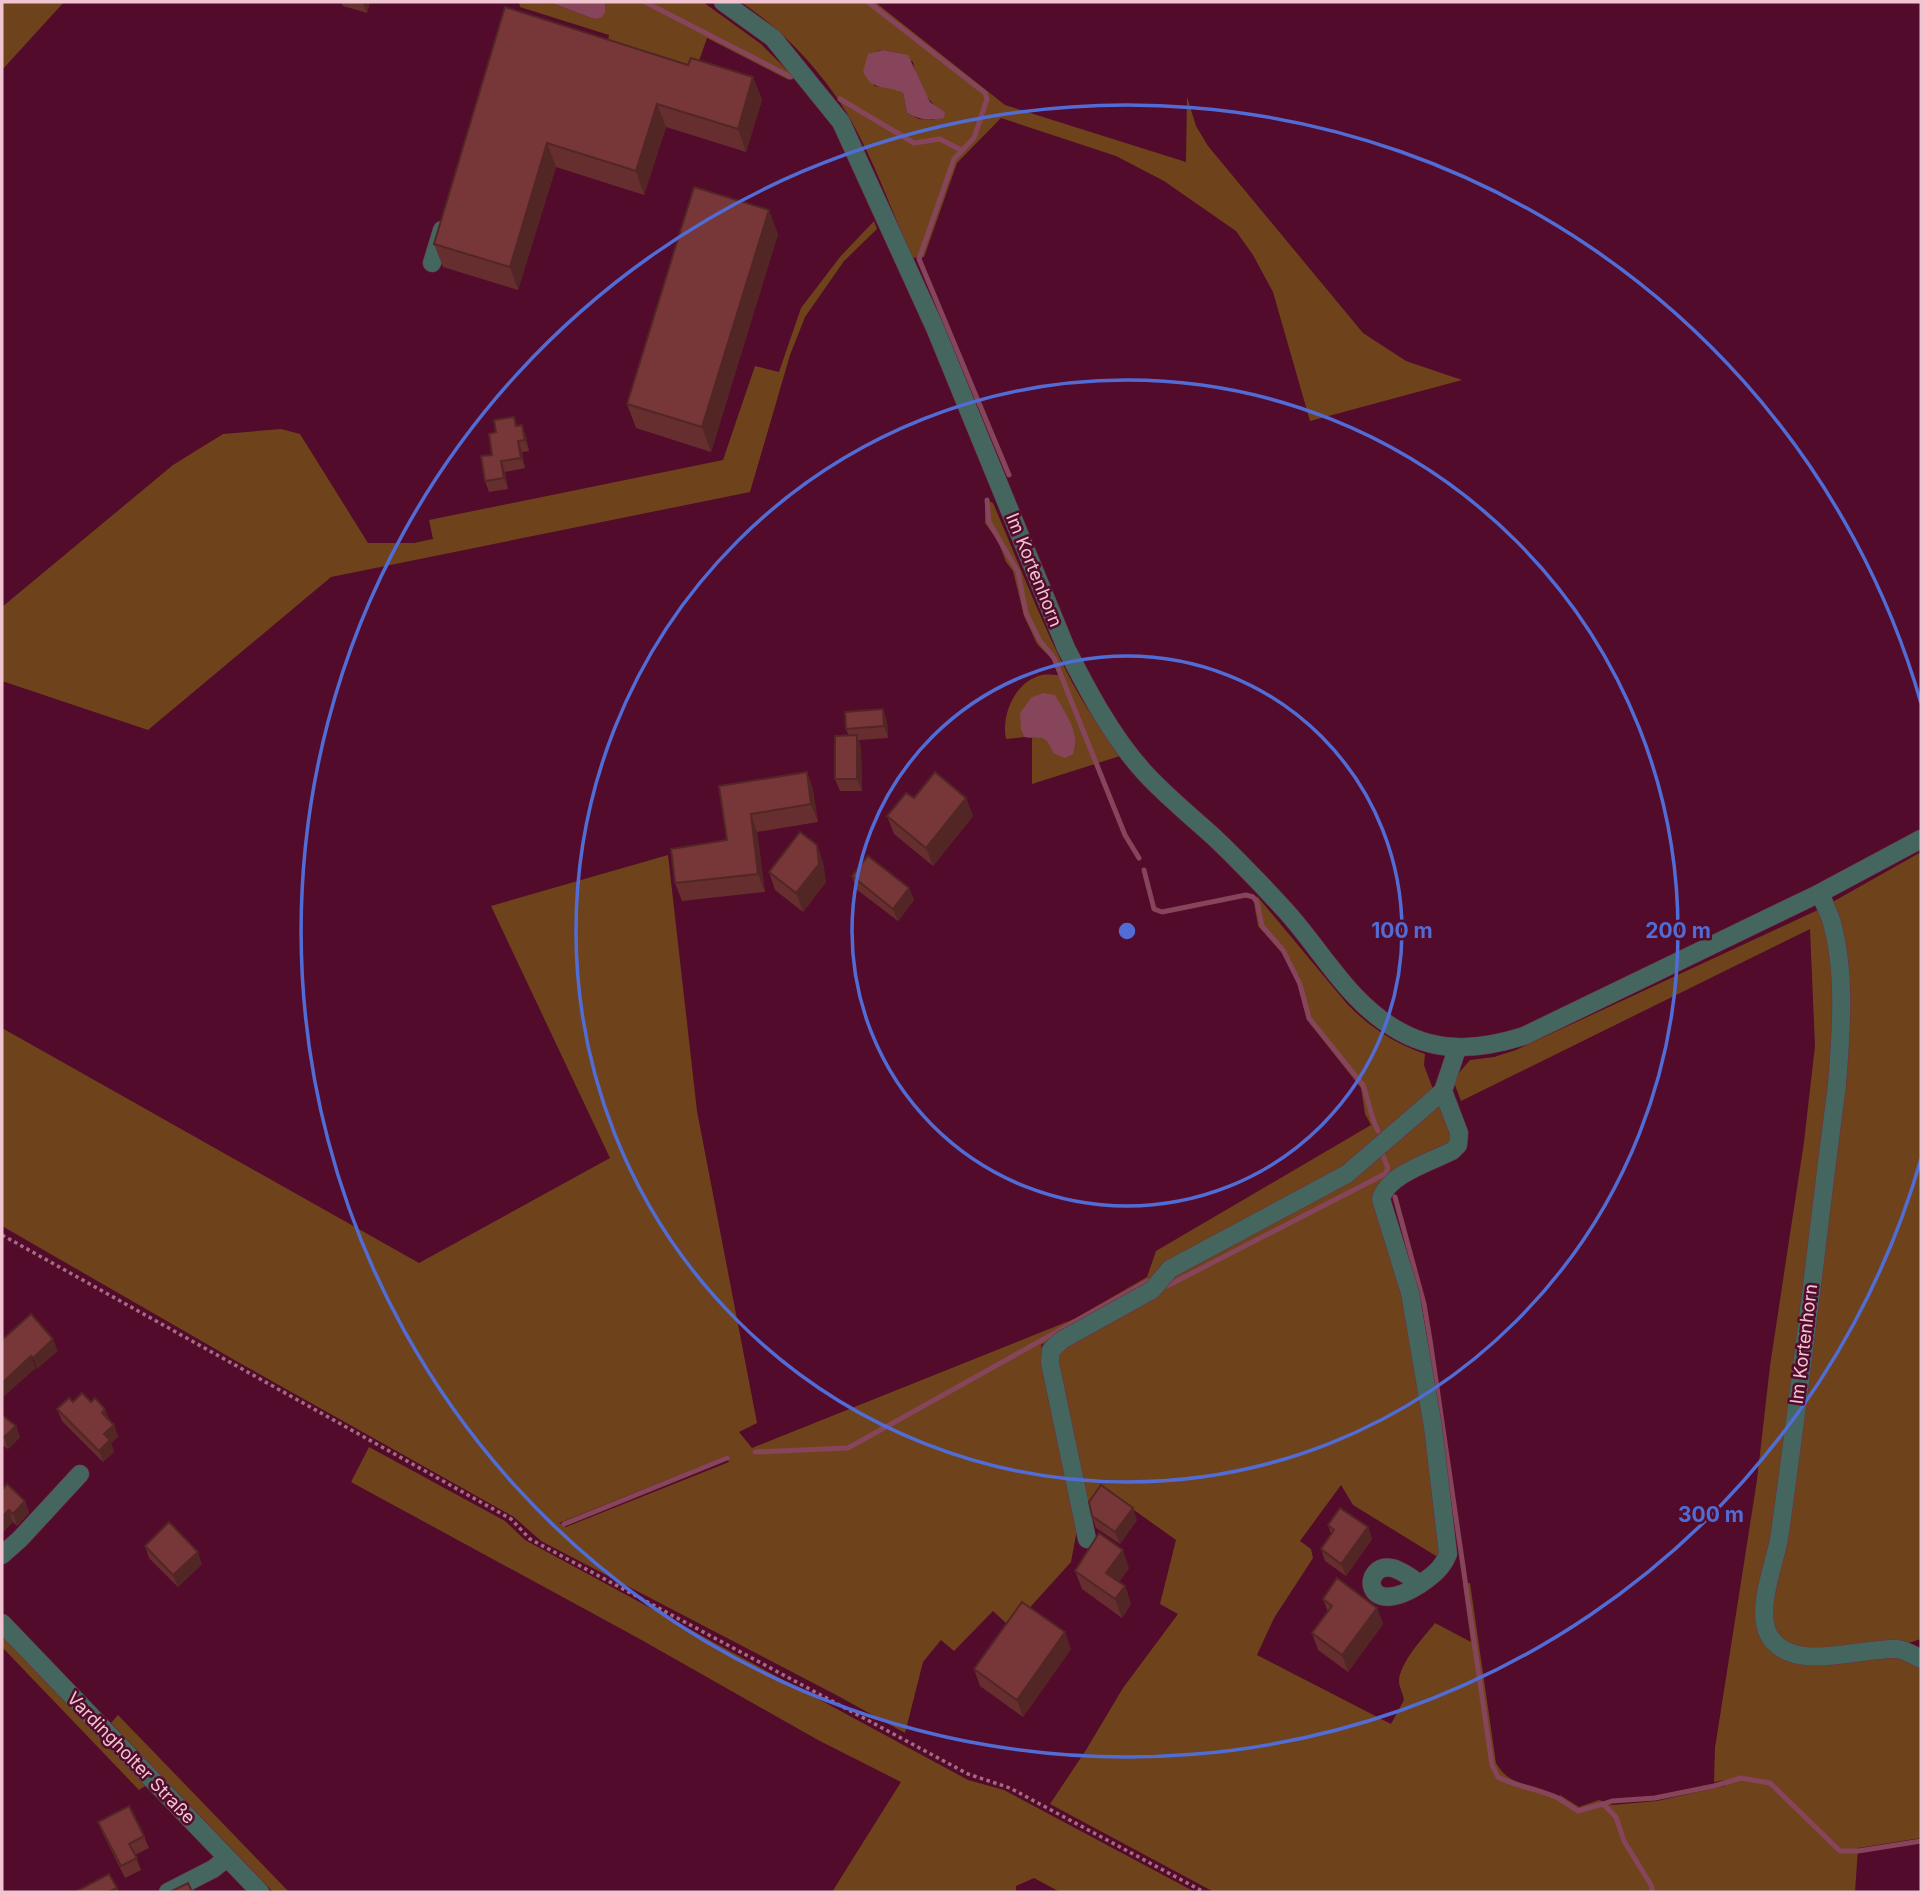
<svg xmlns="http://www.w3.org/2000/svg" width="1923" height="1894" viewBox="0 0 1923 1894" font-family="Inter,sans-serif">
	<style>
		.green { fill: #6e431c; fill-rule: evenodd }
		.water { fill: #86455a }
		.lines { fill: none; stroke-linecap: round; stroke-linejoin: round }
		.stream { stroke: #86455a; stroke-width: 5 }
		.minor-casing { stroke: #6e2c48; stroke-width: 19 }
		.path { stroke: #a56c81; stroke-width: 3.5; stroke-dasharray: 3.5 3.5; stroke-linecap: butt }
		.minor { stroke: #44665f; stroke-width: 18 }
		.wall { fill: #662e2f }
		.shaded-wall { fill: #532626 }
		.building { fill: #773637; stroke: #532626; stroke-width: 2 }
		.ring { fill: none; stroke: #526cd6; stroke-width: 3.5 }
		.labels { text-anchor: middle; stroke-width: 5; stroke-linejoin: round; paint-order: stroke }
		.street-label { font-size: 18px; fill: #f0c4d0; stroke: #520b2a }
		.centre { fill: #526cd6; stroke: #520b2a; stroke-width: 3.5 }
		.ring-label { font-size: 21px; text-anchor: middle; font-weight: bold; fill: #526cd6; stroke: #520b2a; stroke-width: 5; stroke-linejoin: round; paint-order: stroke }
	</style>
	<rect width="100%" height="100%" fill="#520b2a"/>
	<g class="green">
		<path d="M2,2H64L2,70Z"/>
		<path d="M519,2H549L594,19L605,12V2H703L761,44L792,75L789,80L707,38L694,75L606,50L609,35L520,7Z"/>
		<path d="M741,2H875L1005,105L1186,162L1187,97L1196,126L1208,146L1363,333L1406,361L1462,380L1310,421L1273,292L1253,255L1236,231L1164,181L1116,156L1001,118L957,163L924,257L912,258C892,211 874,160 848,115C822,72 783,30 741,2ZM883,50L898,53L913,62C916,80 927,104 945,112L934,120L919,119L907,113L903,93L896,89L874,86L877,51Z"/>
		<path d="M874,221L877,229L844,261L805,317L790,355L750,492L331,577L148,730L2,681V607L173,465L223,434L281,429L300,434L368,543H414L433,539L429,520L723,460L755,366L779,372L801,308L840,257Z"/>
		<path d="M985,499L993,503C1019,563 1042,626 1073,684C1087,710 1104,733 1120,756L1032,784V738L1041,736L1049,741L1053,753L1076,746L1021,730L1024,737L1006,739C1001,715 1015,681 1042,675C1047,674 1054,675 1059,675L1051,658L1037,644L1024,616L1013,571L1006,562L998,541L985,523Z"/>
		<path d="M1921,852V1639L1899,1646L1800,1652L1774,1636L1768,1611L1842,1095L1829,904Z"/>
		<path d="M668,855L697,1111L757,1423L739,1432L752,1448L1074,1319L1147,1277L1156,1251L1371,1125L1365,1114L1361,1088L1307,1020L1297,983L1282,953L1258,926L1254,903L1257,896L1348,1005C1371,1028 1394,1043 1425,1054L1424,1065L1452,1141L1387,1176L1373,1194L1402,1299L1420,1389L1441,1559L1353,1505L1341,1485L1300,1541L1311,1549L1313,1558L1274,1618L1257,1655L1391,1724L1404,1700C1403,1694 1400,1688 1399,1683C1398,1664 1424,1637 1435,1623L1471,1642L1463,1584L1470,1583L1496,1763C1509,1785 1524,1782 1544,1790L1543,1793L1558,1798L1560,1795L1579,1807L1599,1800L1612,1805L1657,1801L1725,1786V1780L1714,1782L1715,1748L1757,1480L1770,1366L1804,1142L1815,1046L1810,929L1461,1101L1453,1080L1470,1060L1494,1057L1516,1050L1820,909L1832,957V1082L1773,1544L1760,1597L1781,1653L1880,1654L1921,1662V1838L1858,1848L1855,1892H1214L1050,1804L1086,1750L1123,1688L1178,1614L1160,1604L1176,1540L1106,1490L1087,1517L1057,1362L1059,1353L1150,1285L1041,1345L1079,1519L1071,1562L1023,1615L1006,1623L993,1611L954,1651L941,1640L923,1662L905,1733L840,1697L541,1541L514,1517L238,1362L2,1226V1028L419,1263L610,1158L491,906ZM726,1456L729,1462L566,1527L559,1523Z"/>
		<path d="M369,1447L505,1521L525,1540L968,1780L1004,1790L1195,1892H1060L1034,1878L1016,1886V1892H832L901,1782L818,1740L638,1638L351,1482Z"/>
		<path d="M2,1633L147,1785L139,1790L2,1647Z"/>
		<path d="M118,1715L289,1892H273L111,1723Z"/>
	</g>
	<g class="water">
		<path d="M549,2H605V12L602,17L594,19Z"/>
		<path d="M883,50L908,55L930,102L945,112L944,118C930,121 920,120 907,113L903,93C885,84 874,93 863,72L868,54Z"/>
		<path d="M1044,693L1055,695C1065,713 1081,733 1073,754L1065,758L1053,753C1045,732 1042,740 1024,737L1021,730L1020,713L1032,697Z"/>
	</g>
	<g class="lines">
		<g class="stream">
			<path d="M645,2L791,77"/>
			<path d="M868,2L985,93L987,99L974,138L954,159L919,259L1009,475"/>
			<path d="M840,99L914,143L940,139L961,150"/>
			<path d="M987,500L989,522L1018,572L1026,613L1040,641L1054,658L1125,835L1139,858"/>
			<path d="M1144,870L1154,909L1162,912L1246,895L1253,897L1257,902L1262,926L1283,950L1300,984L1309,1018L1363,1085C1369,1102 1370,1115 1378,1131"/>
			<path d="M1395,1197L1424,1304L1430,1340L1492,1765L1498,1777C1517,1787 1539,1789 1558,1798C1565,1802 1571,1807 1578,1811L1603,1804L1616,1817L1624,1841L1651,1885L1653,1892"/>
			<path d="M1167,1286L1385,1174L1388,1168L1381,1151"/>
			<path d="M755,1452L848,1448L1148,1281"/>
			<path d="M564,1524L727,1458"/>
			<path d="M1603,1804L1612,1801L1655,1798L1714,1786L1741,1778L1770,1783L1840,1851H1858L1921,1841"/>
		</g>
		<g class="minor-casing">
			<g id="minor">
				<path d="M723,2L773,38L841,122L935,328L1066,648C1088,691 1112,737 1145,773C1166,796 1192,817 1215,838C1239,861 1263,886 1285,910C1323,952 1350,1005 1401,1032C1441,1054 1482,1049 1524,1036L1820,893L1921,839"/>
				<path d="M432,263L442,230"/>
				<path d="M1820,893C1824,903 1829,913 1832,923C1846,974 1841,1033 1837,1085C1817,1236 1801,1388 1779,1539C1774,1567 1752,1617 1773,1641C1800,1672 1861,1647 1897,1649C1905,1650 1914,1655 1921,1659"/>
				<path d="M1087,1539L1050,1363L1051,1350L1062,1340L1152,1290L1170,1269L1347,1174L1443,1091"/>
				<path d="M2,1555L20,1539L80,1474"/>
				<path d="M1420,1584C1412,1578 1401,1570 1392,1568C1361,1562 1362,1621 1419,1585C1432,1576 1442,1569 1448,1554L1433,1427L1410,1293L1381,1199C1387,1175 1430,1162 1452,1151L1458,1145L1459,1133L1443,1091L1457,1049"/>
				<path d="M2,1623L260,1892"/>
				<path d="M168,1892L213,1869L227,1858"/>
			</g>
		</g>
		<path class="path" d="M2,1235L511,1519L530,1539L968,1774L1010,1788L1204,1892"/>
		<use href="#minor" class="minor"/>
	</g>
	<g class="wall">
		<path d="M341,2H370L367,13L343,6Z"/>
		<path d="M505,7L688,65L753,77L762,100L746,152L666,127L644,195L556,167L518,290L443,267L434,244Z"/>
		<path d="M778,234L711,452L636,428L627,404Z"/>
		<path d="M514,417L517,426L526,436L529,451L522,452L525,468L505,472L508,489L489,492L485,481L492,455L496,432Z"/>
		<path d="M887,721L888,738L859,740L861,748L862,791H840L835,779L849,736L846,729Z"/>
		<path d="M807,772L813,790L818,822L757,832L765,892L682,901L675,883L727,840L719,786Z"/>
		<path d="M914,798H966L973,816L933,866L894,834L887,816Z"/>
		<path d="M817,845L823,863L826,882L803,912L775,890L769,872Z"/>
		<path d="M852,876L909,888L914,900L898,921L856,889Z"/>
		<path d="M73,1402L109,1421L114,1425L118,1437L111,1443L114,1452L103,1462L62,1421L57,1409Z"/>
		<path d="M2,1415L16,1426L20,1437L8,1449L2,1445Z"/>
		<path d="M2,1490L25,1501L29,1513L17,1526L13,1522L2,1533Z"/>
		<path d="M1092,1516L1137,1520L1120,1544L1096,1528Z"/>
		<path d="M1328,1525L1368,1527L1372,1539L1346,1576L1325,1561L1321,1549L1331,1534Z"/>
		<path d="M145,1546L202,1564L178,1587L149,1558Z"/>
		<path d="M1129,1568L1119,1582L1125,1586L1131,1604L1122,1618L1082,1589L1075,1571Z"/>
		<path d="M1323,1599L1377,1608L1383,1624L1348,1672L1318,1650L1312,1633L1328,1612Z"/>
		<path d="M1071,1649L1023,1717L980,1686L974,1669Z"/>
		<path d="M98,1822L144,1836L149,1848L135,1855L141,1870L125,1878L103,1834Z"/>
		<path d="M117,1888L118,1892H75Z"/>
	</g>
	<g class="shaded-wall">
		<path d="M363,2H370L367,13L363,3Z"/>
		<path d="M753,77L762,100L746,152L738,129Z"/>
		<path d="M657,104L666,127L644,195L636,171Z"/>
		<path d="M547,143L556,167L518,290L510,267Z"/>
		<path d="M769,210L778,234L711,452L702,427Z"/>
		<path d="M522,425L526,436L529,451L525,440Z"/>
		<path d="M518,441L522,452L525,468L521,458Z"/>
		<path d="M501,461L505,472L508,489L504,478Z"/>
		<path d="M883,709L887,721L888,738L884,726Z"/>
		<path d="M857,735L861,748L862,791L857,779Z"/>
		<path d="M807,772L813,790L818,822L811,804Z"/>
		<path d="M966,798L973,816L933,866L926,848Z"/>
		<path d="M751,814L757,832L765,892L758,874Z"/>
		<path d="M817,845L823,863L826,882L803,912L796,893Z"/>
		<path d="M909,888L914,900L898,921L893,909Z"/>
		<path d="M53,1339L58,1351L37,1369L33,1358Z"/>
		<path d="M31,1356L36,1368L2,1398V1383Z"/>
		<path d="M105,1409L110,1421L102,1413Z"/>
		<path d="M114,1425L118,1437L111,1443L114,1452L103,1462L99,1451L104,1434Z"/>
		<path d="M16,1426L20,1437L8,1449L4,1437Z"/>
		<path d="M25,1501L29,1513L17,1526L13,1514Z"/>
		<path d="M1133,1508L1137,1520L1120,1544L1115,1532Z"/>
		<path d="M9,1510L13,1522L2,1533V1517Z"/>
		<path d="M1368,1527L1372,1539L1346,1576L1341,1564Z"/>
		<path d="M1123,1550L1129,1568L1113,1591L1106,1573Z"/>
		<path d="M198,1552L202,1564L178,1587L173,1575Z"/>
		<path d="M1125,1586L1131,1604L1122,1618L1115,1599Z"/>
		<path d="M1377,1608L1383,1624L1348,1672L1342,1655Z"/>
		<path d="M1065,1632L1071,1649L1023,1717L1017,1700Z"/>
	</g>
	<g class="building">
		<path d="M505,7L688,65L691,58L753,77L738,129L657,104L636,171L547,143L510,267L434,244Z"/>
		<path d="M694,187L769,210L702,427L627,404Z"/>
		<path d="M514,417L516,426L522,425L525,440L518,441L521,458L501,461L504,478L485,481L481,456L492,455L489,434L496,432L494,420Z"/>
		<path d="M883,709L884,726L846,729L845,712Z"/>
		<path d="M857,735V779H835V736Z"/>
		<path d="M807,772L811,804L751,814L758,874L675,883L671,849L727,840L719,786Z"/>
		<path d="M935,772L966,798L926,848L887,816L906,793L914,798Z"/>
		<path d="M800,832L817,845L819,864L796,893L769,872Z"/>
		<path d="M868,856L909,888L893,909L852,876Z"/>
		<path d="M31,1314L53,1339L33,1358L31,1356L2,1383V1340Z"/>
		<path d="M82,1393L91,1402L95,1398L105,1409L102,1413L114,1425L104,1434L110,1440L99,1451L57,1409L69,1398L73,1402Z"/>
		<path d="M2,1415L16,1426L4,1437L2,1436Z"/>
		<path d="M7,1484L25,1501L13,1514L9,1510L2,1517V1490Z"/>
		<path d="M1101,1485L1133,1508L1115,1532L1092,1516L1089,1502Z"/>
		<path d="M1340,1508L1368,1527L1341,1564L1321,1549L1334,1530L1328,1525Z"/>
		<path d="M169,1522L198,1552L173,1575L145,1546Z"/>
		<path d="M1099,1533L1123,1550L1106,1573L1125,1586L1115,1599L1075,1571Z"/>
		<path d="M1337,1578L1377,1608L1342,1655L1312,1633L1332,1606L1323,1599Z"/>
		<path d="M1022,1602L1065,1632L1017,1700L974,1669Z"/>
		<path d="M129,1806L144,1836L129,1844L137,1858L121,1866L98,1822Z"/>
		<path d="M109,1874L117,1888L108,1892H75Z"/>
		<path d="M188,1883L192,1892H170Z"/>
	</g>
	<g class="ring">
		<circle cx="1127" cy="931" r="275"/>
		<circle cx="1127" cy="931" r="551"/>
		<path d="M1921 1159A826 826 0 1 1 1921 703"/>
	</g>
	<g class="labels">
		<g class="street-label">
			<text transform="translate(1034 570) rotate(68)" y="6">Im Kortenhorn</text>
			<text transform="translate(1804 1344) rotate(-83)" y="6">Im Kortenhorn</text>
			<text transform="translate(131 1758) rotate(46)" y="6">Vardingholter Straße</text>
		</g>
	</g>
	<circle cx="1127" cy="931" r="10" class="centre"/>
	<g class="ring-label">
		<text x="1402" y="938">100 m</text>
		<text x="1678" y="938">200 m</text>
		<text x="1711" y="1522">300 m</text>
	</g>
	<rect width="1923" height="1894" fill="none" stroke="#f0c4d0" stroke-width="7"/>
</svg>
